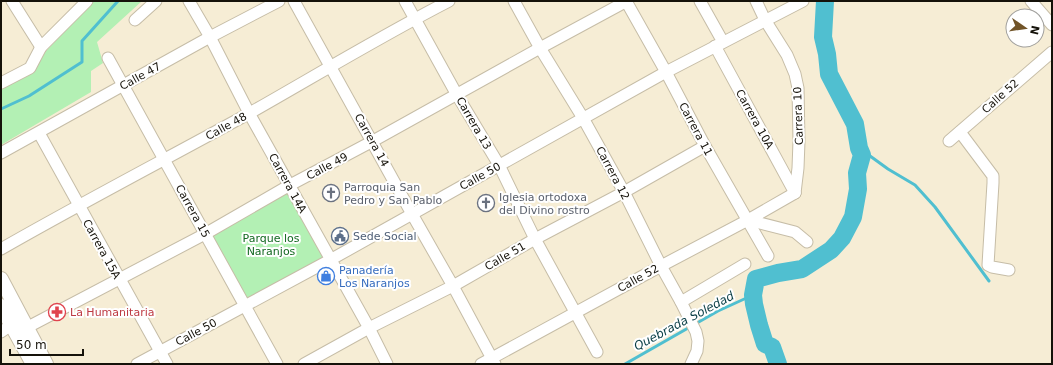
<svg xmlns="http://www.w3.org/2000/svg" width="1053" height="365" viewBox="0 0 1053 365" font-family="'DejaVu Sans',sans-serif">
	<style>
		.green { fill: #b3f0b4 }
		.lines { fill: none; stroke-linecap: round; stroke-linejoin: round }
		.stream { stroke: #50bfd0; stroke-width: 3 }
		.river { stroke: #50bfd0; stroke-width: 18 }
		.minor-casing { stroke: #c6bda7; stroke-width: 13 }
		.major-casing { stroke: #c6bda7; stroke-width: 16 }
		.minor { stroke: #fff; stroke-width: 11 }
		.major { stroke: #fff; stroke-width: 14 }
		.labels { text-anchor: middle; stroke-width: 4; stroke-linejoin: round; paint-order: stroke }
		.street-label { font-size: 11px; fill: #15120a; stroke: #fff }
		.worship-label { font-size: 11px; fill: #5b616d; stroke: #fff; text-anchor: start }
		.service-label { font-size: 11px; fill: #4e5e75; stroke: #fff; text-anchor: start }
		.park-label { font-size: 11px; fill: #136921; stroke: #fff }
		.shop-label { font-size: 11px; fill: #366cbe; stroke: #fff; text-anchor: start }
		.health-label { font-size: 11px; fill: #be3a42; stroke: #fff; text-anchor: start }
		.water-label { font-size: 12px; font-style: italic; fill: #083d44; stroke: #fff }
	</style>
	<rect width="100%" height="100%" fill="#f6edd5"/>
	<g class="green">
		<path d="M94,1H142L97,42L103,63L91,71V92L1,145V90L34,71L46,51Z"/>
		<path d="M290,185L330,260L245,306L205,234Z"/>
	</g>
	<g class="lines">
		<g class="stream">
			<path d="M1,109L29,96L82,62V41L118,1"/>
			<path d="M859,148L888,169L915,185L935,207L989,281"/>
			<path d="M625,364L718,311L753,295"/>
		</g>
		<path class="river" d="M778,364L772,347L765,344L759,325L754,304L753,295L756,279L778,273L802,269L831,250L842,238L853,217L858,189L857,173L862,155L859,148L855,124L829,74L827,54L823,37L825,1"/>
		<g class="minor-casing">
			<g id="minor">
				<path d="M12,1L41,47"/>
				<path d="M189,1L210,37L249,113L369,328L387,364"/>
				<path d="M294,1L412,214L453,286L495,364"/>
				<path d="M405,1L457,95L499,165L535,239L597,352"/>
				<path d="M514,1L540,48L583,118L624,192L661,266L681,302L696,332L698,341L697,351L691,364"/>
				<path d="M626,1L666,72L705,146L768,256"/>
				<path d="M700,1L723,42"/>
				<path d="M756,1L765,20L787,55L795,74L798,88L799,141L798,168L795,193"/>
				<path d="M1031,1L1052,25"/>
				<path d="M135,20L156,1"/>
				<path d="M715,46L795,193"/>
				<path d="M108,58L277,364"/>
				<path d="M1,83L30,68L41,47L87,1"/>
				<path d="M960,132L993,176V183L988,265L992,267L1009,270"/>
				<path d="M39,133L167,364"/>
				<path d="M949,141L1052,52"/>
				<path d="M1,153L210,37L279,1"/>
				<path d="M748,220L795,232L807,242"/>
				<path d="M1,249C83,202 166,159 248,114C315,76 381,36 449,1"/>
				<path d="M681,302L745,264"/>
				<path d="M26,328L205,234L290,185L373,141L540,48L627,1"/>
				<path d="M1,332L11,325"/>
				<path d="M137,364L330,260L666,72L803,1"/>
				<path d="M304,364L369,328L453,286L535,239L624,192L705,146"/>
				<path d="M481,364L661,266L748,220L795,193"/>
			</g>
		</g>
		<g class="major-casing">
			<g id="major">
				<path d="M1,279L46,364"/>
				<path d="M1,306L33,364"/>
			</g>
		</g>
		<use href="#minor" class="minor"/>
		<use href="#major" class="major"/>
	</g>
	<defs>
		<g id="church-ring" transform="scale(0.9)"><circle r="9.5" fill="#fff" stroke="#6b7280" stroke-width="1.5"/><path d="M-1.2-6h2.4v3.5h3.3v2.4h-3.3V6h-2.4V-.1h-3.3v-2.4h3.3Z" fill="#6b7280"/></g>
		<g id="civic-ring" transform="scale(0.9)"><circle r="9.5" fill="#fff" stroke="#5c6f8a" stroke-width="1.5"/><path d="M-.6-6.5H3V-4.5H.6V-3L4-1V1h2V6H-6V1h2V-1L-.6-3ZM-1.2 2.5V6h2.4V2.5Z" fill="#5c6f8a"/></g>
		<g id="shop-ring" transform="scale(0.9)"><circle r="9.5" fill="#fff" stroke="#3f7fe0" stroke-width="1.5"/><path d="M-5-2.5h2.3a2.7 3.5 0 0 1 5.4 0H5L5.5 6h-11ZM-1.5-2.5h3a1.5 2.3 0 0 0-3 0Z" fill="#3f7fe0"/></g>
		<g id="pharmacy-ring" transform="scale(0.9)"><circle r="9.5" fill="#fff" stroke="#e0444e" stroke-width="1.5"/><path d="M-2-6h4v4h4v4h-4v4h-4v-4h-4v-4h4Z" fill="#e0444e"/></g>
	</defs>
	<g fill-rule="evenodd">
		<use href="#church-ring" x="331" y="193"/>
		<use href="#church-ring" x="486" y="203"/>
		<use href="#civic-ring" x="340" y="236"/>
		<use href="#shop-ring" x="326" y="276"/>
		<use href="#pharmacy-ring" x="57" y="312"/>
	</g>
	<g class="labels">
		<g class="street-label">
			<text transform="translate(140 76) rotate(-29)" y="4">Calle 47</text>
			<text transform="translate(1000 96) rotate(-42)" y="4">Calle 52</text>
			<text transform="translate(798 116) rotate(-92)" y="4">Carrera 10</text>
			<text transform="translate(755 119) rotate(61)" y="4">Carrera 10A</text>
			<text transform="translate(474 123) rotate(60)" y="4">Carrera 13</text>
			<text transform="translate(226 126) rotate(-29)" y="4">Calle 48</text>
			<text transform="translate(696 129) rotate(62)" y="4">Carrera 11</text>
			<text transform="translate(372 140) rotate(61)" y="4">Carrera 14</text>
			<text transform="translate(327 166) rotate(-28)" y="4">Calle 49</text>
			<text transform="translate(613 173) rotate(62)" y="4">Carrera 12</text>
			<text transform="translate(480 176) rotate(-29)" y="4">Calle 50</text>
			<text transform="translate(288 183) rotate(61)" y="4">Carrera 14A</text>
			<text transform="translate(193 211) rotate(61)" y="4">Carrera 15</text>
			<text transform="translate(102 249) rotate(61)" y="4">Carrera 15A</text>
			<text transform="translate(505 256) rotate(-30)" y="4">Calle 51</text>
			<text transform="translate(638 278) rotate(-29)" y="4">Calle 52</text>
			<text transform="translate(196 332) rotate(-28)" y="4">Calle 50</text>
		</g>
		<g class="worship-label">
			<text x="344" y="191">Parroquia San<tspan x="344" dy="13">Pedro y San Pablo</tspan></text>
			<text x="499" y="201">Iglesia ortodoxa<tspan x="499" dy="13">del Divino rostro</tspan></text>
		</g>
		<g class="service-label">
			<text x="353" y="240">Sede Social</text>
		</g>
		<g class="park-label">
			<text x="271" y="242">Parque los<tspan x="271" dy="13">Naranjos</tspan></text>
		</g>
		<g class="shop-label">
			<text x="339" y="274">Panadería<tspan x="339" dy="13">Los Naranjos</tspan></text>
		</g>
		<g class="health-label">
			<text x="70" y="316">La Humanitaria</text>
		</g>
		<g class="water-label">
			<text transform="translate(684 321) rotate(-28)" y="4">Quebrada Soledad</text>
		</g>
	</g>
	<rect width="1053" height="365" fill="none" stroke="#15120a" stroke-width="4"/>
	<g transform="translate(1025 28) rotate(103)"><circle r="19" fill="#ffffff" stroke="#a1a09d"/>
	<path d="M0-3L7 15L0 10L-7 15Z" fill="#715428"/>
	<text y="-6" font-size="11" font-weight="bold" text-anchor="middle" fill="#15120a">N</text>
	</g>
	<path d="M10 349v6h73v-6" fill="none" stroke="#15120a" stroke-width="2"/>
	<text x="16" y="349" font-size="12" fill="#15120a" stroke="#ffffff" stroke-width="3" paint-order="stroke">50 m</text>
</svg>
